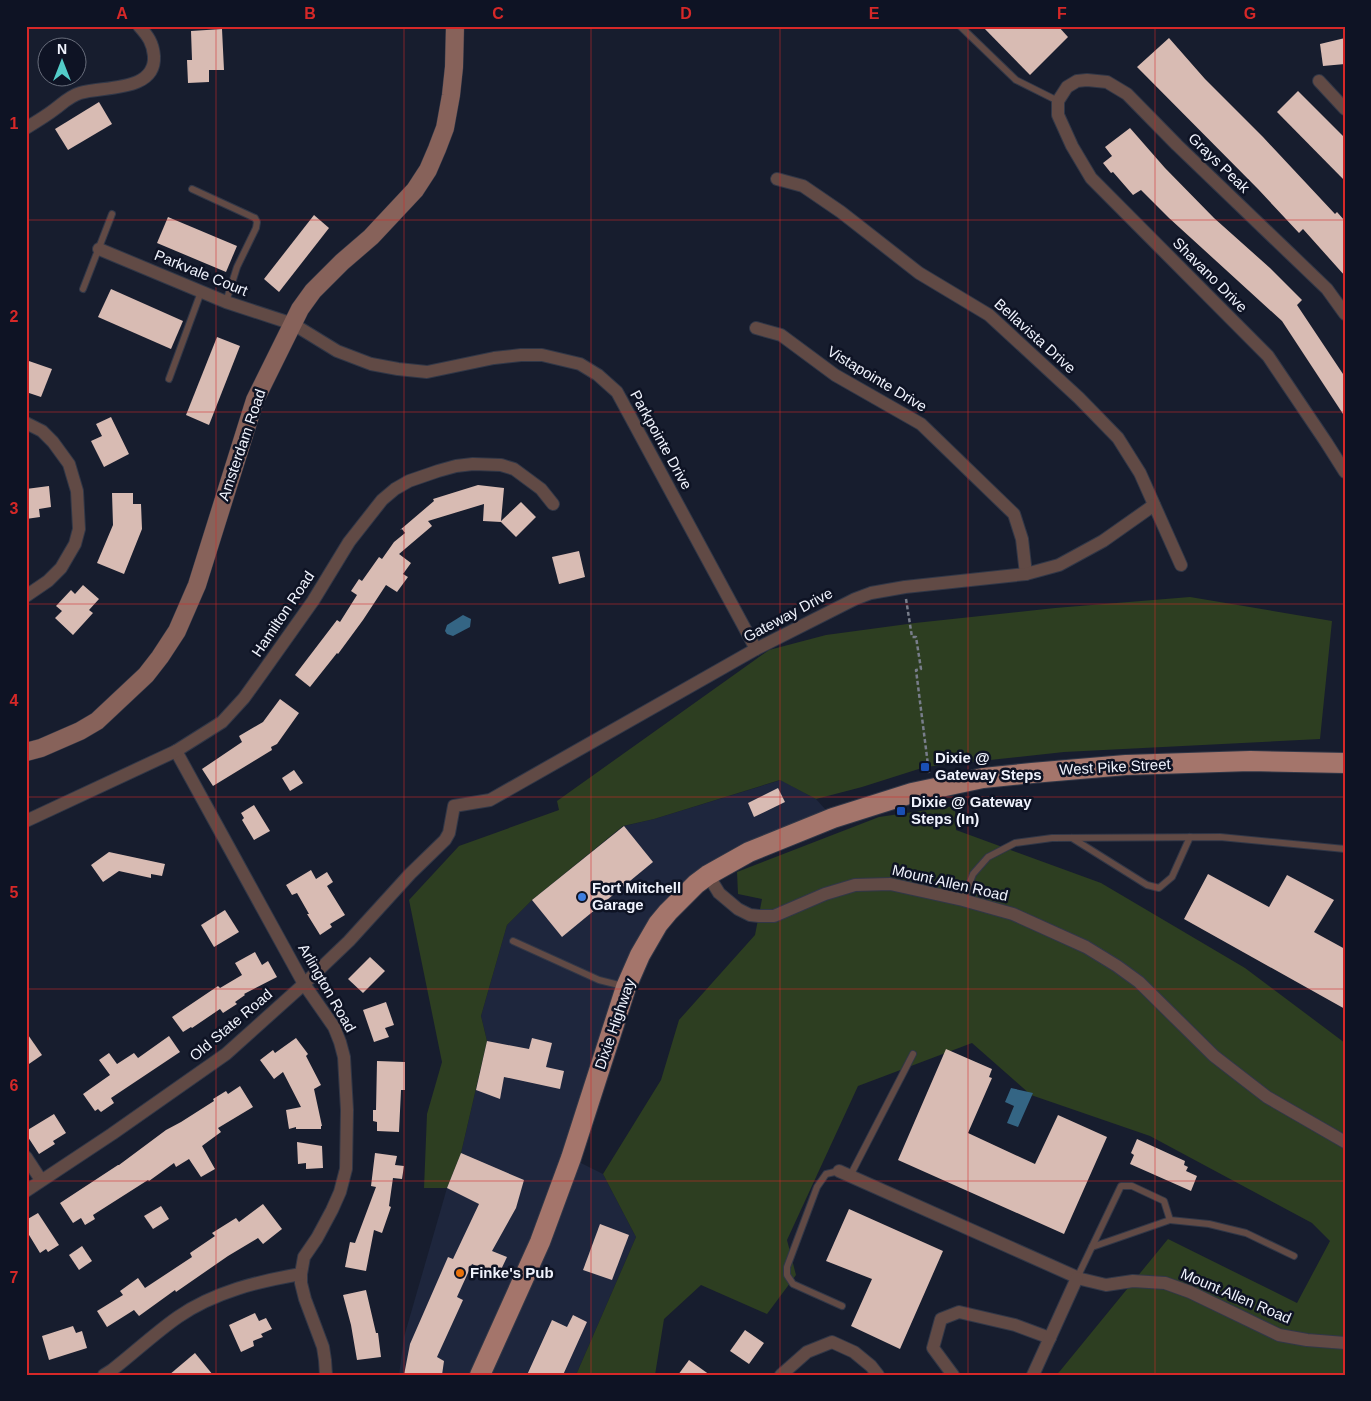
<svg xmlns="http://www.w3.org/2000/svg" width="1371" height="1401" viewBox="0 0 1371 1401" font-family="Arial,sans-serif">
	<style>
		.built { fill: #1e263d }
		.green { fill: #2d3e21 }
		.water { fill: #346584 }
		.building { fill: #d8bbb3 }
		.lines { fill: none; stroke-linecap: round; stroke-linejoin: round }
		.lane-casing { stroke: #313747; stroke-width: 8 }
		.street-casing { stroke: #313747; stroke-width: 14 }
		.secondary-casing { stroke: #313747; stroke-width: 19 }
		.primary-casing { stroke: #313747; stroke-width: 22 }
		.path { stroke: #787d8a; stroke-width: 2.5; stroke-dasharray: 4 2.5; stroke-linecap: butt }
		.lane { stroke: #614a45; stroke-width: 6 }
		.street { stroke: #614a45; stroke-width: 12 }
		.secondary { stroke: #87625a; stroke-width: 18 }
		.primary { stroke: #a4756b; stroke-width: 20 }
		.grid { fill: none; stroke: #d62828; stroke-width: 1; stroke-opacity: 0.55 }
		.transit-dot { fill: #1a4fb4; stroke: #0e1324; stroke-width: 2 }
		.shop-dot { fill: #3f7fe0; stroke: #0e1324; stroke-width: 2 }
		.food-dot { fill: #e8710a; stroke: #0e1324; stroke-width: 2 }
		.labels { text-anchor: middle; stroke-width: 5; stroke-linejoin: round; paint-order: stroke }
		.street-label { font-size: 15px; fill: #f0f3fd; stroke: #0e1324 }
		.poi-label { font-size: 15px; font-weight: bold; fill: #f0f3fd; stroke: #0e1324; text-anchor: start }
		.neatline { fill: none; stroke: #d62828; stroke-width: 2 }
		.grid-label { font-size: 16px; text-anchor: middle; font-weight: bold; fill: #d62828 }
	</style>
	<rect width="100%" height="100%" fill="#171d2e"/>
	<path class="built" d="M781,780L816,799L833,818L749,852L658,924L571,1158L603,1174L636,1237L576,1375H399L404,1337L447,1188L461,1153L487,1041L481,1016L507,925L532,900L624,826L654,819Z"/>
	<g class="green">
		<path d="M1190,597L1332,621L1320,739L1064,752L925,767L862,787L816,799L780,780L654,819L623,826L532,900L507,925L481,1016L487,1041L461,1153L447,1188H424L427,1114L442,1062L409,900L459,846L559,810L557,801L769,650L826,635L915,623L1055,608Z"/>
		<path d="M955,806L956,830L1101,883L1245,968L1345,1043V1375H1056L1060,1371L1168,1239L1297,1303L1330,1241L1312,1223L1150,1136L1031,1095L972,1043L858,1086L787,1240L796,1275L767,1314L701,1285L664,1319L655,1375H576L636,1237L603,1174L661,1080L679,1020L755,935L762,899L738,894L737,872L879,817Z"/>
	</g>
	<g class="water">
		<path d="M463,615L471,619L470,627L453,636L447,634L445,631L447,625Z"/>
		<path d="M1011,1088L1033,1093L1018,1127L1007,1123L1014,1106L1005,1102Z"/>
	</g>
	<g class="building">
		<path d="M982,26H1058L1068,37L1030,75Z"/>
		<path d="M222,29L224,70H209V82L188,83L187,60H192L191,31Z"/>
		<path d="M1169,38L1205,79L1263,137L1335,214L1337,212L1345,221V276L1303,229L1299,233L1258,189L1137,67Z"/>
		<path d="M1345,38V64L1323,66L1320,44Z"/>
		<path d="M1298,91L1345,138V181L1277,112Z"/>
		<path d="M99,102L112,124L68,150L55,129Z"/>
		<path d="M1130,128L1165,168L1214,218L1270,268L1302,300L1297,305L1345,377V417L1282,321L1169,218L1141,190L1133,195L1113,172L1111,173L1103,163L1112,156L1105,147Z"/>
		<path d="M314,215L329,228L279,292L264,279Z"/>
		<path d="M168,217L237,246L226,272L157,243Z"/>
		<path d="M111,289L183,321L171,349L98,317Z"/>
		<path d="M217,337L240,346L209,425L186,415Z"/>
		<path d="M26,360L52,369L41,397L26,392Z"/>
		<path d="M111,417L129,454L104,467L91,441L102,436L96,424Z"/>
		<path d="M478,485L504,488L501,521L521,502L536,517L516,537L501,522L483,521L484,504L428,521L432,526L399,554L411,563L403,574L408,577L397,592L386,585L363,620L338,654L337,653L310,687L295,675L337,620L340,622L357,595L351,591L359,579L362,581L379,557L382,559L394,542L405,533L402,529L400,530L434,501L433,499Z"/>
		<path d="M49,486L51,507L39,509L40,517L26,519V489Z"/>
		<path d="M112,493H133V504H141L142,529L124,574L97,563L113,525Z"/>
		<path d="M579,551L585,577L559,584L552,557Z"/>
		<path d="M83,585L99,599L89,610L93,613L73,635L55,618L62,611L56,606L71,590L75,594Z"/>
		<path d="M280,699L299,713L277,744L271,747L272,750L213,786L202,769L242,742L239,736L263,722Z"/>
		<path d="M294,770L303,783L290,791L282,778Z"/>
		<path d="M778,788L785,802L754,817L748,803Z"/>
		<path d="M254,805L270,831L254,840L242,820L244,818L241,813Z"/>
		<path d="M624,826L653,862L562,937L532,900Z"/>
		<path d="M109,852L165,864L162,876L151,874V878L119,871L103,882L91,865Z"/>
		<path d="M311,870L316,879L327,872L333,882L327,886L345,915L330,924L332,927L320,935L307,914H309L297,893L292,895L286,885Z"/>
		<path d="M1208,874L1269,907L1287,875L1334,900L1314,932L1345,949V1009L1184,919Z"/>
		<path d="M225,910L239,932L214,947L201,925Z"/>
		<path d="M255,952L262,965L268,961L277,977L244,994L245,995L235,1002L237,1004L223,1013L220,1009L192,1028L191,1027L183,1032L172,1017L218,986L220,988L242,975L235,963Z"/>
		<path d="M370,957L385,971L363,993L348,979Z"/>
		<path d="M386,1002L394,1025L385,1028L389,1037L374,1042L363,1010Z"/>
		<path d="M26,1032L42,1055L26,1066Z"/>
		<path d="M169,1036L180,1052L111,1098L114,1103L101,1112L98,1109L95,1111L83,1094L110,1075L99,1060L109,1053L117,1064L134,1053L138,1058Z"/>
		<path d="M296,1038L308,1054L306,1056L321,1085L314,1089L322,1126H321V1129H296V1127L289,1129L286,1110L301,1107L283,1072L274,1079L260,1060L273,1050L275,1053Z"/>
		<path d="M532,1038L552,1043L546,1067L564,1071L560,1089L504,1077L500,1099L476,1090L487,1041L529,1049Z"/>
		<path d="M946,1049L992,1069L989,1077L992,1078L968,1133L1035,1164L1058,1115L1107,1137L1064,1234L898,1160Z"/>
		<path d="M377,1061L405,1062V1090H401L399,1132L377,1131V1122L373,1121V1110H376Z"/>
		<path d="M240,1086L253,1107L218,1128L221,1132L202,1146L215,1169L201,1177L189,1159L176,1167L174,1163L149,1181L148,1180L93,1215L95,1219L85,1225L81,1218L73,1223L60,1203L118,1165H119L166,1130L181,1122L214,1101L213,1099L226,1091L228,1094Z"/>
		<path d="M54,1114L66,1133L53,1141L55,1144L39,1154L26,1134V1131Z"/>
		<path d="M1137,1139L1185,1161L1184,1165L1188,1167L1186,1171L1197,1176L1191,1191L1130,1164L1134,1155L1131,1153Z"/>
		<path d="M297,1142L322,1146L323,1168L306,1169V1163L298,1164Z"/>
		<path d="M375,1153L397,1156L395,1165L404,1166L402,1179L393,1178L389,1206L391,1207L382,1233L374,1230L366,1271L345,1267L350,1242L355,1243L376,1187L371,1186Z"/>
		<path d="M461,1153L524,1180L516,1208L492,1251L507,1257L498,1276L472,1264L457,1297L463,1300L437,1357L444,1361L442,1375H404L410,1344L448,1257L453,1259L479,1204L447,1188Z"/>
		<path d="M263,1204L282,1229L263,1244L258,1238L228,1256L176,1292L175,1290L139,1316L134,1310L107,1327L97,1311L123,1295L120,1291L138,1278L145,1288L192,1257L190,1253L215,1236L212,1233L236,1218L239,1222Z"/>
		<path d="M161,1206L169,1219L153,1229L144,1216Z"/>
		<path d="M849,1209L943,1251L900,1349L851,1326L872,1279L826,1261Z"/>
		<path d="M38,1213L59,1245L48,1252L46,1249L40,1253L26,1230V1220Z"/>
		<path d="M600,1224L629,1235L612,1280L583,1270Z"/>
		<path d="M82,1246L92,1261L79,1270L69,1255Z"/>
		<path d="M366,1290L376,1333H378L381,1357L357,1360L351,1325L343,1295Z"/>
		<path d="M255,1313L259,1321L266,1318L272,1329L261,1334L263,1337L253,1341L254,1346L241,1352L229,1325Z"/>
		<path d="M573,1315L587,1322L563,1375H527L552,1320L567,1327Z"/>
		<path d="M73,1326L76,1333L82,1331L87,1348L49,1360L42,1336Z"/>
		<path d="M745,1330L764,1343L749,1364L730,1351Z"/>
		<path d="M195,1353L213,1375H169Z"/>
		<path d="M689,1360L710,1375H678Z"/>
	</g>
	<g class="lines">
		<g class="lane-casing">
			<g id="lane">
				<path d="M960,26L1016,80L1058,101"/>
				<path d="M192,189L255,218L257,222L256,228L237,267L226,302"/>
				<path d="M83,289L112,214"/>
				<path d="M169,379L201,292"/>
				<path d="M1072,838L1147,885L1159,888L1172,877L1190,837"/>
				<path d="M963,900L973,874L988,857L1015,843L1052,838L1220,837L1345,849"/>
				<path d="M513,941L599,980L623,986"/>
				<path d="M839,1171L826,1174L817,1187L787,1267V1275L793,1284L842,1306"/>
				<path d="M850,1176L913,1054"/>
				<path d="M1092,1247L1170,1220"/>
				<path d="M1077,1278L1121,1186H1132L1164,1201L1170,1220L1209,1224L1246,1233L1294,1256"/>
			</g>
		</g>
		<g class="street-casing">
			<g id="street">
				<path d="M1319,81L1345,109"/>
				<path d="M26,128C36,122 46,116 55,109C63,103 70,96 80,93C104,86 156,92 154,56C153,43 148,36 139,26"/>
				<path d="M777,179L803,186L841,212L919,273L989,315L1079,398L1118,438L1140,473L1181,565"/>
				<path d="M99,249L226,302L293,324L337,351L371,364L398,369L427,372L494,358L521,355H542L580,364L598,375L617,392L756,649"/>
				<path d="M1345,314L1327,289L1177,145L1127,94L1107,82L1087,80L1077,81L1067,87L1058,101V115L1072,146L1091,178L1268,356L1326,442L1345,472"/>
				<path d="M756,328L781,335L835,375L921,424L1014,514L1022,539L1026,574"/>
				<path d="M26,423L42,431L53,442L69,464L77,491L79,529L75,544L61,568L48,581L26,596"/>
				<path d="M176,751L304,984L334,1027L340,1042L344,1057L347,1110L346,1169L340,1192L332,1210L317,1238L304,1257L301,1274V1283L305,1299L323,1347L325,1360L326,1375"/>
				<path d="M26,821L176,751L222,722L244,698L262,673L313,601L349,542L382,500L395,489L409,481L438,471L456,466L473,464L501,465L514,469L541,489L553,504"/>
				<path d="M708,875L719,893L738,909L750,915L759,916H774L825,894L855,885L890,884L963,900L1013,914L1086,947L1117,966L1139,982L1214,1056L1267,1097L1345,1142"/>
				<path d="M26,1157L41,1180"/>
				<path d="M839,1171L1081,1279L1106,1285L1133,1281L1165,1283L1190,1292L1279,1335L1307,1340L1345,1343"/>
				<path d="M26,1191L112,1134L226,1054L304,984L349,941L410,874L445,840L449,833L454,806L490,800L756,649L855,599L871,593L905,587L1026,574L1059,565L1103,541L1154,505"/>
				<path d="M104,1375L112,1370C134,1353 155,1333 178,1317C214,1292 259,1281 301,1274"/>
				<path d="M781,1375L807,1352L832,1342L854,1352L871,1366L878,1375"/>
				<path d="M953,1375L933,1348L941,1319L959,1312L1015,1325L1050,1338"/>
				<path d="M1033,1375L1077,1278"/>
			</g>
		</g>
		<g class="secondary-casing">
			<path id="secondary" d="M26,752L41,748L80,731L97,721L146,675L160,657L177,631L197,585L255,400L300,309L313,291L342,262L371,237L415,190L428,170L437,149L445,128L451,95L454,67L455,26"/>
		</g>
		<g class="primary-casing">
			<path id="primary" d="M480,1375L540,1242L571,1158L626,987L640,955L658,924L668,912L696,884L708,875L749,852L833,818L912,793L983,778L1032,773L1126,765L1250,761L1345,763"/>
		</g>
		<path class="path" d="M906,599L912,637H916L921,669L916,670L929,773"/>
		<use href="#lane" class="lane"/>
		<use href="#street" class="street"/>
		<use href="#secondary" class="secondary"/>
		<use href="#primary" class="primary"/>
	</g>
	<path class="grid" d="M216,26V1375M404,26V1375M591,26V1375M780,26V1375M968,26V1375M1155,26V1375M26,220H1345M26,412H1345M26,604H1345M26,797H1345M26,989H1345M26,1181H1345"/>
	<g class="transit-dot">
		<rect x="920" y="762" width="10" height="10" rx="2.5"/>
		<rect x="896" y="806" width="10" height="10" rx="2.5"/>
	</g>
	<circle class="shop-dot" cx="582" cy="897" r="5"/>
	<circle class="food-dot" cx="460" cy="1273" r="5"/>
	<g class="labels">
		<g class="street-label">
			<text transform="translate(1219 163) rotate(44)" y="5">Grays Peak</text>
			<text transform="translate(201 273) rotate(22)" y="5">Parkvale Court</text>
			<text transform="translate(1210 275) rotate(45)" y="5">Shavano Drive</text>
			<text transform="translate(1035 336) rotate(42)" y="5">Bellavista Drive</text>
			<text transform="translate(877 379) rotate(31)" y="5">Vistapointe Drive</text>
			<text transform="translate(661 440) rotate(61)" y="5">Parkpointe Drive</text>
			<text transform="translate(242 445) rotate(-71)" y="5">Amsterdam Road</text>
			<text transform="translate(283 614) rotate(-56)" y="5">Hamilton Road</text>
			<text transform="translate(788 615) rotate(-28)" y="5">Gateway Drive</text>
			<text transform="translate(1115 767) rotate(-3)" y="5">West Pike Street</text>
			<text transform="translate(950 883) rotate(13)" y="5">Mount Allen Road</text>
			<text transform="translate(327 988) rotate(60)" y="5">Arlington Road</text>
			<text transform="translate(615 1024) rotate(-71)" y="5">Dixie Highway</text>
			<text transform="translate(231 1025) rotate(-40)" y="5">Old State Road</text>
			<text transform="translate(1236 1296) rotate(23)" y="5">Mount Allen Road</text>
		</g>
		<g class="poi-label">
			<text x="935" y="763">Dixie @<tspan x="935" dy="17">Gateway Steps</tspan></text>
			<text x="911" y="807">Dixie @ Gateway<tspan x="911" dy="17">Steps (In)</tspan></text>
			<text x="592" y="893">Fort Mitchell<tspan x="592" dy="17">Garage</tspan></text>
			<text x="470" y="1278">Finke's Pub</text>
		</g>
	</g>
	<rect width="1371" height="1401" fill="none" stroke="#0e1324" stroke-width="55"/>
	<g transform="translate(62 62)"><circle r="24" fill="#0e1324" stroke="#686d7b"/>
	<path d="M0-4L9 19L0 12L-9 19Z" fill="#53cdc9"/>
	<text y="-8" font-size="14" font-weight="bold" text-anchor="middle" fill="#f0f3fd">N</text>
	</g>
	<rect x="28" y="28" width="1316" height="1346" class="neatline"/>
	<g class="grid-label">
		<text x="122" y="19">A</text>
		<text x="310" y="19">B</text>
		<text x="498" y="19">C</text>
		<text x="686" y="19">D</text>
		<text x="874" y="19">E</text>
		<text x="1062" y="19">F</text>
		<text x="1250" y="19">G</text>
		<text x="14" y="129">1</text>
		<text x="14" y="322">2</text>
		<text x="14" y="514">3</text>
		<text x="14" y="706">4</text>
		<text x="14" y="898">5</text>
		<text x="14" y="1091">6</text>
		<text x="14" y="1283">7</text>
	</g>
</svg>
